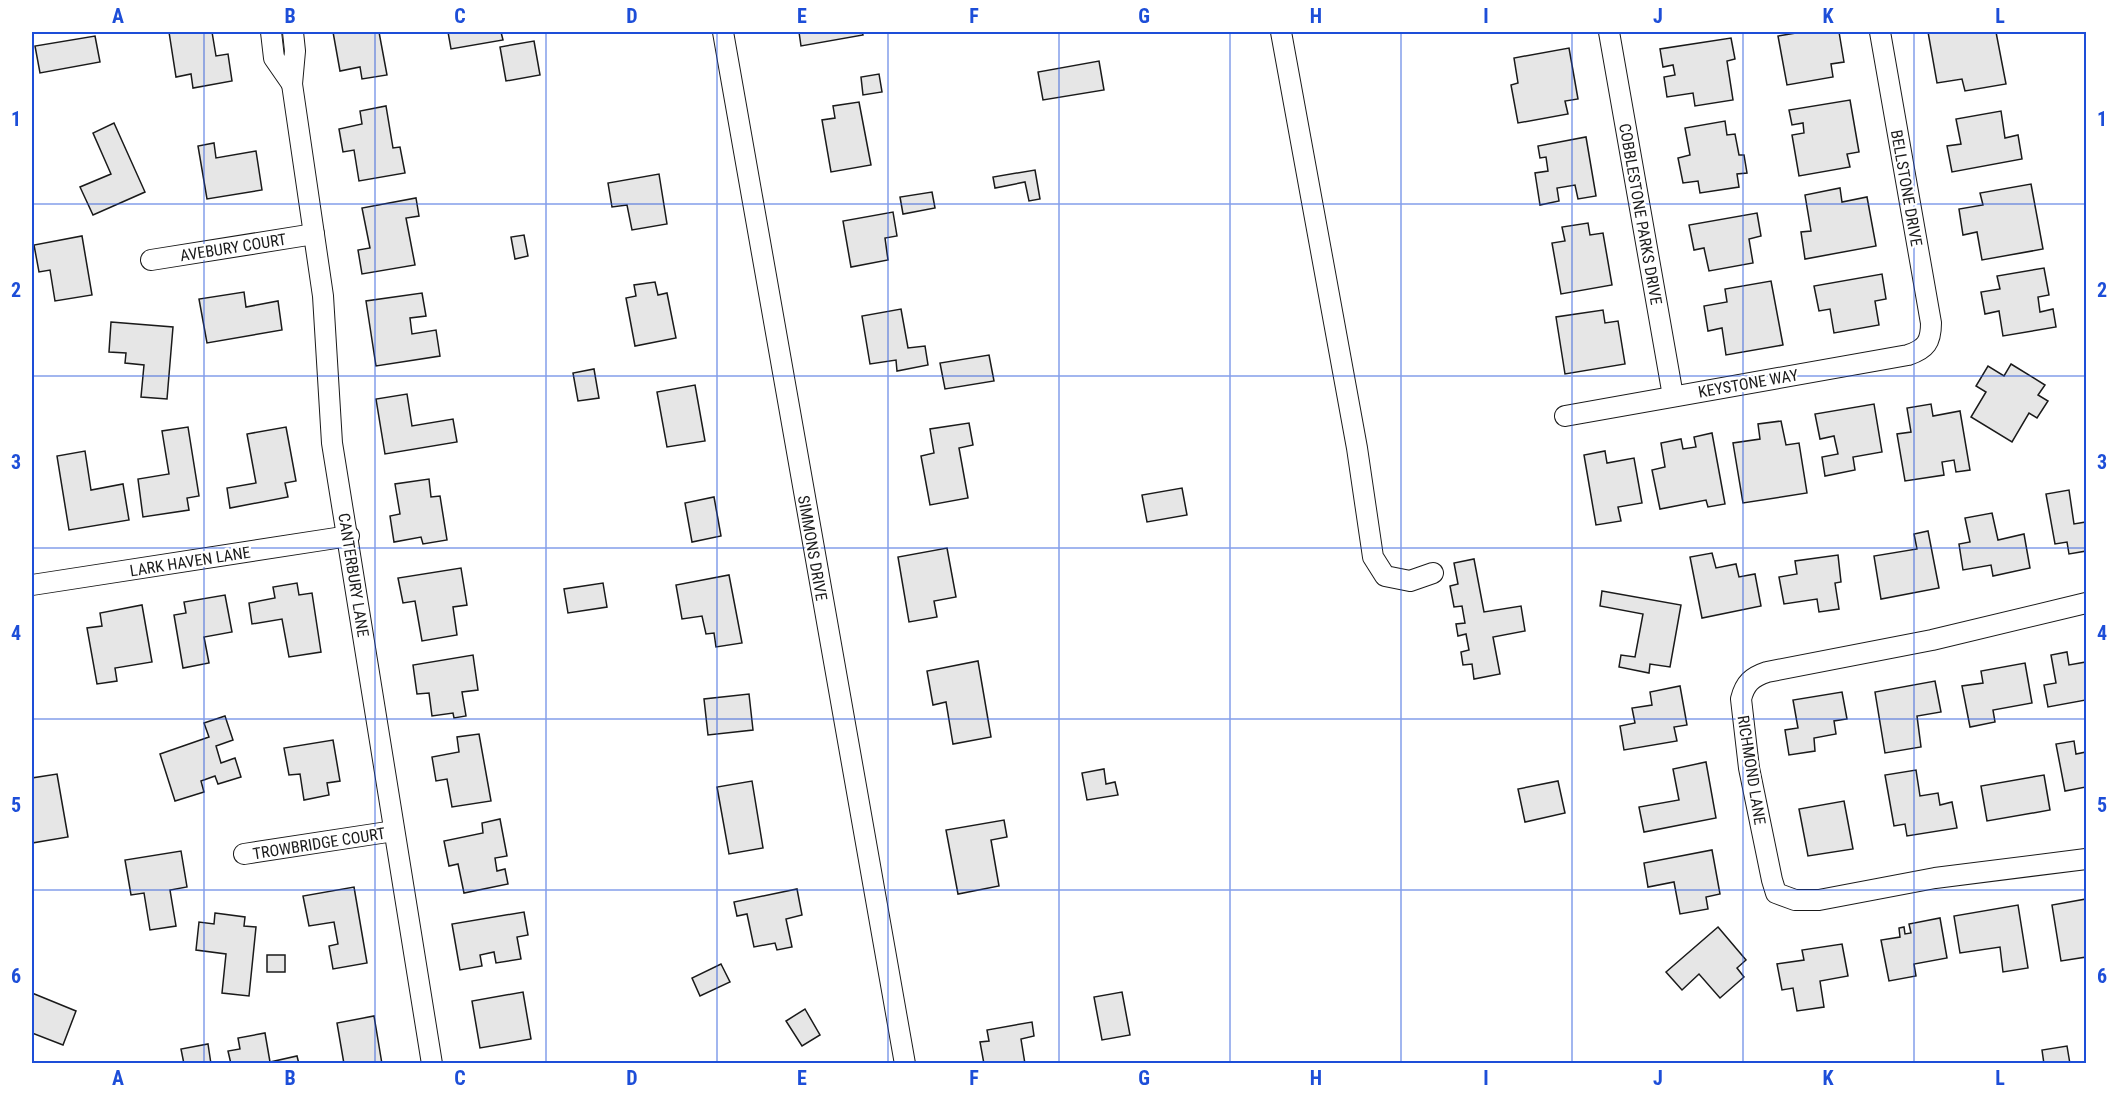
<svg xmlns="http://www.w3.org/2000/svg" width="2118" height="1095" viewBox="0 0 2118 1095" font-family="'Roboto Condensed',sans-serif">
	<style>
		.building { fill: #e6e6e6; stroke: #1a1a1a; stroke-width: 1.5 }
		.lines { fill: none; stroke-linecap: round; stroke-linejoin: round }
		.minor-casing { stroke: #1a1a1a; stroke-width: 22 }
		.minor { stroke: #fff; stroke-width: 20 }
		.grid { fill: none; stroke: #1d4ed8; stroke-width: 1.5; stroke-opacity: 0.55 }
		.labels { text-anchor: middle; stroke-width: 4.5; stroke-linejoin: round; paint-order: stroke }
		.street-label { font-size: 16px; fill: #1a1a1a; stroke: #fff }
		.neatline { fill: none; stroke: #1d4ed8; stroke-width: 2 }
		.grid-label { font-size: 20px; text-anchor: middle; font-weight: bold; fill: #1d4ed8 }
	</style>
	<rect width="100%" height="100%" fill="#fff"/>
	<g class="building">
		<path d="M169,32H212L216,56L228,54L232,81L193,88L191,74L176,77Z"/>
		<path d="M333,32H379L387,75L362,79L360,67L340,71Z"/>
		<path d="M448,32H501L503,40L451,49Z"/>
		<path d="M799,32H862L863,35L801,46Z"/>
		<path d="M1802,32H1839L1844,62L1831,64L1833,77L1787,85L1778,36Z"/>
		<path d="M1928,32H1996L2006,84L1965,91L1962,79L1937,83Z"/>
		<path d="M95,36L100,62L40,73L35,46Z"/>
		<path d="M1731,38L1735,59L1727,61L1733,100L1695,106L1693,93L1667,97L1664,77L1675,75L1673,65L1663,67L1660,49Z"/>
		<path d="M534,41L540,75L506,81L500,47Z"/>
		<path d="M1569,48L1578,99L1565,101L1568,114L1518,123L1511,85L1518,83L1514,58Z"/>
		<path d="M1099,61L1104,90L1043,100L1038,72Z"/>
		<path d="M879,74L882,92L863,95L861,77Z"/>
		<path d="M1850,100L1859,152L1847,154L1850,167L1799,176L1792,135L1804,133L1803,123L1792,125L1789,110Z"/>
		<path d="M859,102L871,165L831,172L822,120L835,118L833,106Z"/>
		<path d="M386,106L393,148L400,147L405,173L359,181L354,150L343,152L339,129L362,124L360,111Z"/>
		<path d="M2001,111L2005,138L2018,135L2022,159L1952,172L1947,146L1961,144L1956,119Z"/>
		<path d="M1725,121L1727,135L1735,134L1739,155H1744L1747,173L1737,174L1739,187L1700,193L1698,181L1683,183L1678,158L1690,155L1685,128Z"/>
		<path d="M114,123L145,192L93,215L80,187L111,174L93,133Z"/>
		<path d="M1586,137L1596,196L1578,199L1575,185L1557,188L1559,201L1540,205L1535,173L1548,171L1546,157L1540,158L1538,146Z"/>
		<path d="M214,143L216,158L256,151L262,190L207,199L198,146Z"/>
		<path d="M1035,170L1040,199L1029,201L1025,182L995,188L993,177Z"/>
		<path d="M659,174L667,224L632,230L627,205L612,207L608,183Z"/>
		<path d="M2031,184L2043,249L1982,260L1977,232L1963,235L1959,209L1983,205L1980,193Z"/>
		<path d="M1840,188L1842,202L1867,197L1876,246L1805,259L1801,232L1811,231L1805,195Z"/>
		<path d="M932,192L935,208L903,214L900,197Z"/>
		<path d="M416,198L419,216L406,218L415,265L362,274L358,250L370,248L362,208Z"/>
		<path d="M893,212L897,236L885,238L888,260L851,267L843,221Z"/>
		<path d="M1757,213L1761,236L1749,239L1753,263L1709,271L1704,248L1694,250L1689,225Z"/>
		<path d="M1588,223L1590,235L1603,233L1612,285L1561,294L1552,243L1565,241L1562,227Z"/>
		<path d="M524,235L528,256L515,259L511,237Z"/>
		<path d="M82,236L92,295L55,301L50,270L39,272L34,245Z"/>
		<path d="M2044,268L2049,295L2038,297L2040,312L2053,309L2056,327L2003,336L1999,311L1985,314L1981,292L2000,289L1997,276Z"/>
		<path d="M1882,274L1886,299L1875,301L1879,325L1834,333L1830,309L1819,311L1814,286Z"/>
		<path d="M1771,281L1783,345L1726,355L1722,328L1708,331L1704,306L1727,302L1725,289Z"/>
		<path d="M655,282L658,295L667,293L676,338L635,346L626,298L636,296L634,285Z"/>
		<path d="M244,292L246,307L278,301L282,330L207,343L199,299Z"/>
		<path d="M422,293L426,316L410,318L412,334L436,330L440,356L376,366L366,301Z"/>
		<path d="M901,309L908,348L925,346L928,365L897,371L896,360L870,364L862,316Z"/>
		<path d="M1603,310L1605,323L1618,321L1625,364L1565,374L1556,317Z"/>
		<path d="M111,322L173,327L167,399L141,397L144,365L125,363L126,353L109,352Z"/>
		<path d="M989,355L994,381L945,389L940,363Z"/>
		<path d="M2011,364L2045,385L2038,395L2048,401L2037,418L2029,413L2012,442L1971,417L1986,392L1976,386L1988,366L2004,376Z"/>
		<path d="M594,369L599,398L578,401L573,373Z"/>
		<path d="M695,385L705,441L667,447L657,392Z"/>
		<path d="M407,394L412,426L453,419L457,442L385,454L376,399Z"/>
		<path d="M1874,404L1882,452L1853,457L1855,470L1825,476L1822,457L1838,454L1834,436L1820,439L1815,414Z"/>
		<path d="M1931,404L1933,416L1960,411L1970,470L1956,472L1954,460L1942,462L1944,475L1905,481L1897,434L1911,432L1907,408Z"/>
		<path d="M1781,421L1786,445L1799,443L1807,493L1743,503L1733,443L1760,439L1758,424Z"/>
		<path d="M969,423L973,445L959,448L968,498L930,505L921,456L934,453L930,429Z"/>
		<path d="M188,427L199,496L187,498L189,510L143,517L138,479L169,474L162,431Z"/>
		<path d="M286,427L296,481L285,483L288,497L230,508L227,488L256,483L247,434Z"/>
		<path d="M1712,433L1725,504L1708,507L1706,500L1660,509L1652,470L1665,467L1661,443L1681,439L1683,449L1696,447L1694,437Z"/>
		<path d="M85,451L91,490L123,484L129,520L69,530L57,456Z"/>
		<path d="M1605,451L1607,463L1634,458L1642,503L1618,507L1621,521L1596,525L1584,455Z"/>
		<path d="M429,479L431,497L440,496L447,540L423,544L421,537L394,542L390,516L400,514L395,484Z"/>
		<path d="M1182,488L1187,515L1147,522L1142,495Z"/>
		<path d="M2069,490L2074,524L2086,522V551L2069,554L2067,542L2055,544L2046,494Z"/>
		<path d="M714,497L721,536L692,542L685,503Z"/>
		<path d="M1992,513L1998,540L2024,534L2030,568L1993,576L1991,565L1963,570L1959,544L1970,542L1965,518Z"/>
		<path d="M1928,531L1939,588L1881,599L1874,556L1917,549L1914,534Z"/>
		<path d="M947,548L956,597L934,601L937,617L909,622L898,557Z"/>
		<path d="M1712,553L1716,568L1736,564L1739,577L1755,574L1761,606L1702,618L1690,557Z"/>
		<path d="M1838,555L1841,582L1835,583L1839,609L1819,612L1817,599L1784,604L1779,577L1797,574L1795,561Z"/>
		<path d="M1474,559L1484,612L1521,606L1525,631L1493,637L1500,674L1474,679L1472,664L1463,665L1461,652L1469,650L1466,634L1458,636L1456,624L1465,623L1462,606L1454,607L1450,586L1458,584L1454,563Z"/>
		<path d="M461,568L467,605L453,607L457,635L422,641L415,601L403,603L398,578Z"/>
		<path d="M729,575L742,643L716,647L714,633L706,634L702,616L682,619L676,585Z"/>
		<path d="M297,583L299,595L312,593L321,652L289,657L282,619L252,624L249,603L275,598L273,587Z"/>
		<path d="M603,583L607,607L568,613L564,589Z"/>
		<path d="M1602,591L1681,605L1670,667L1650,664L1649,673L1619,667L1621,655L1635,657L1643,614L1600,606Z"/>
		<path d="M225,595L232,632L204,637L209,663L183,668L174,615L186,613L184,602Z"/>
		<path d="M142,605L152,662L115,668L117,681L97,684L87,628L102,626L100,613Z"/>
		<path d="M2067,652L2069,665L2086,662V700L2048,707L2044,685L2056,683L2051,655Z"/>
		<path d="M473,655L478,690L462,692L466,716L454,718L453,713L432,716L429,693L417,694L413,665Z"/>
		<path d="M978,661L991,737L953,744L946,702L933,705L927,671Z"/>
		<path d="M2025,663L2032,703L1993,710L1995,722L1970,727L1962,686L1983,683L1981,671Z"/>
		<path d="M1935,681L1941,712L1917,716L1921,747L1885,753L1875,692Z"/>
		<path d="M1680,686L1687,725L1674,727L1677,741L1624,750L1620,726L1635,723L1632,708L1652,705L1650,692Z"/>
		<path d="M1842,692L1847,719L1834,721L1836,734L1814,738L1815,751L1789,755L1785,730L1798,728L1793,700Z"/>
		<path d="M749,694L753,730L708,735L704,699Z"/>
		<path d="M225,716L233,740L216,746L221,763L235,758L241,777L218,784L215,776L201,781L204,792L175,801L160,754L209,737L204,723Z"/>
		<path d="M479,734L491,801L452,807L447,779L436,781L432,757L459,752L457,737Z"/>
		<path d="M333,740L340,781L327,783L329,795L304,800L300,774L289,775L284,748Z"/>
		<path d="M2074,741L2076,754L2086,752V787L2065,791L2056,744Z"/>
		<path d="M1706,762L1716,818L1644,832L1639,807L1679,800L1673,769Z"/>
		<path d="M1104,769L1106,784L1115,782L1118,795L1087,800L1082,773Z"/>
		<path d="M1916,770L1920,796L1938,793L1940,805L1952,802L1957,828L1907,836L1905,824L1894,826L1885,775Z"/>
		<path d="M57,774L68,837L32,843V778Z"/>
		<path d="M2044,775L2050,810L1987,821L1981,786Z"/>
		<path d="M752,781L763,848L729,854L717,787Z"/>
		<path d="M1558,781L1565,813L1525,822L1518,789Z"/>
		<path d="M1844,801L1853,849L1808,856L1799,809Z"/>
		<path d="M500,819L507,856L495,858L497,871L505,869L508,884L464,893L458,864L449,866L444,841L483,833L482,823Z"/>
		<path d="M1004,820L1007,837L991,840L999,886L958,894L946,830Z"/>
		<path d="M1712,850L1720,894L1706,897L1708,909L1680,914L1674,882L1648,887L1644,863Z"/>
		<path d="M181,851L187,887L170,890L176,926L150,930L144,893L131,895L125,860Z"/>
		<path d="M354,887L367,963L333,969L329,946L338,944L334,922L309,926L303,896Z"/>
		<path d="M797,889L802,915L786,919L792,947L777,950L775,943L754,947L747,914L737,916L734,902Z"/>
		<path d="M2086,899V957L2061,961L2052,905Z"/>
		<path d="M2018,905L2028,968L2003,972L2000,947L1960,953L1954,916Z"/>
		<path d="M524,912L528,935L517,937L521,959L496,963L494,952L480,955L482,966L460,970L452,924Z"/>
		<path d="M215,913L245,917L244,926L256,927L249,996L222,993L226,954L196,950L199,922L214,924Z"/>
		<path d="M1940,918L1947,958L1914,964L1916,976L1889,981L1881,940L1900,937L1899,928L1904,927L1905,934L1911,933L1909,924Z"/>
		<path d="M1718,927L1746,960L1737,968L1744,977L1720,998L1699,974L1682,990L1666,972Z"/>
		<path d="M1842,944L1848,976L1820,981L1824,1007L1797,1011L1793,988L1782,990L1777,964L1804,960L1802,950Z"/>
		<rect x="267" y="955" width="18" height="17"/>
		<path d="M721,964L730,982L700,996L692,978Z"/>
		<path d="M523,992L531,1039L480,1048L472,1001Z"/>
		<path d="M1122,992L1130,1035L1102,1040L1094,997Z"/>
		<path d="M32,993L76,1011L63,1045L32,1033Z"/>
		<path d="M805,1009L820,1035L802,1046L786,1021Z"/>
		<path d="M374,1016L382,1064H344L337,1023Z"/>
		<path d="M1032,1022L1034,1036L1021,1039L1025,1064H984L980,1042L989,1041L987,1030Z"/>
		<path d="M265,1033L270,1062L297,1056L299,1064H231L228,1051L240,1049L238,1038Z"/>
		<path d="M208,1044L211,1064H184L181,1049Z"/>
		<path d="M2067,1046L2070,1064H2044L2042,1050Z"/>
	</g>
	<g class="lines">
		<g class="minor-casing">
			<g id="minor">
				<path d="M271,32L274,58L292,84"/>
				<path d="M293,32L295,51L292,84L323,296L332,443L432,1064"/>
				<path d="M723,32L905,1064"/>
				<path d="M1281,32L1357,448L1373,557L1385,576L1410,581L1433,573"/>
				<path d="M1609,32L1673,396"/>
				<path d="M151,260L314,234"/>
				<path d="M1565,416L1908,355C1926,349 1931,342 1931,323L1880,32"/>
				<path d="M32,585L349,536"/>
				<path d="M2086,603L1932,640L1767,672C1752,677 1745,683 1741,699L1749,768L1772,880L1776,893L1795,900H1819L1935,878L2086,859"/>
				<path d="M244,854L394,831"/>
			</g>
		</g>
		<use href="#minor" class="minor"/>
	</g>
	<path class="grid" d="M204,32V1064M375,32V1064M546,32V1064M717,32V1064M888,32V1064M1059,32V1064M1230,32V1064M1401,32V1064M1572,32V1064M1743,32V1064M1914,32V1064M32,204H2086M32,376H2086M32,548H2086M32,719H2086M32,890H2086"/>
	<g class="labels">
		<g class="street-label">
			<text transform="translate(1907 188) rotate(80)" y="6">BELLSTONE DRIVE</text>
			<text transform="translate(1641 214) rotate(80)" y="6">COBBLESTONE PARKS DRIVE</text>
			<text transform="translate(233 247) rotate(-9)" y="6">AVEBURY COURT</text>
			<text transform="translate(1748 383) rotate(-10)" y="6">KEYSTONE WAY</text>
			<text transform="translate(813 548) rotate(80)" y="6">SIMMONS DRIVE</text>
			<text transform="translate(190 561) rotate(-9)" y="6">LARK HAVEN LANE</text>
			<text transform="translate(354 575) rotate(81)" y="6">CANTERBURY LANE</text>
			<text transform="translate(1752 770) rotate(81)" y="6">RICHMOND LANE</text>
			<text transform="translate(319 843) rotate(-9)" y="6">TROWBRIDGE COURT</text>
		</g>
	</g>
	<rect width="2118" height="1095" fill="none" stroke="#ffffff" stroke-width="66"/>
	<rect x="33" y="33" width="2052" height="1029" class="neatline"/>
	<g class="grid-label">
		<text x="118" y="23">A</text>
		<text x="290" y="23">B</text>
		<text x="460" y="23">C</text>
		<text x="632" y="23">D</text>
		<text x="802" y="23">E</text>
		<text x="974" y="23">F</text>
		<text x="1144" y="23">G</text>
		<text x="1316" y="23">H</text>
		<text x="1486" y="23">I</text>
		<text x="1658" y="23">J</text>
		<text x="1828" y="23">K</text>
		<text x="2000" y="23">L</text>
		<text x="16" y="126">1</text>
		<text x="2102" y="126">1</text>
		<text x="16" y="297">2</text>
		<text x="2102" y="297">2</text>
		<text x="16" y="469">3</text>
		<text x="2102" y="469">3</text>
		<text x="16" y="640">4</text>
		<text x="2102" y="640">4</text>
		<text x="16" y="812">5</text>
		<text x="2102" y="812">5</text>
		<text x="16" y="983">6</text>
		<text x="2102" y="983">6</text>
		<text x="118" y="1085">A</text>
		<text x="290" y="1085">B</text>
		<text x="460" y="1085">C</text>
		<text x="632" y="1085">D</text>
		<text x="802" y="1085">E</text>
		<text x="974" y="1085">F</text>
		<text x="1144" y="1085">G</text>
		<text x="1316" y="1085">H</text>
		<text x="1486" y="1085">I</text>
		<text x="1658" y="1085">J</text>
		<text x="1828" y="1085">K</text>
		<text x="2000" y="1085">L</text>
	</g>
</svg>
